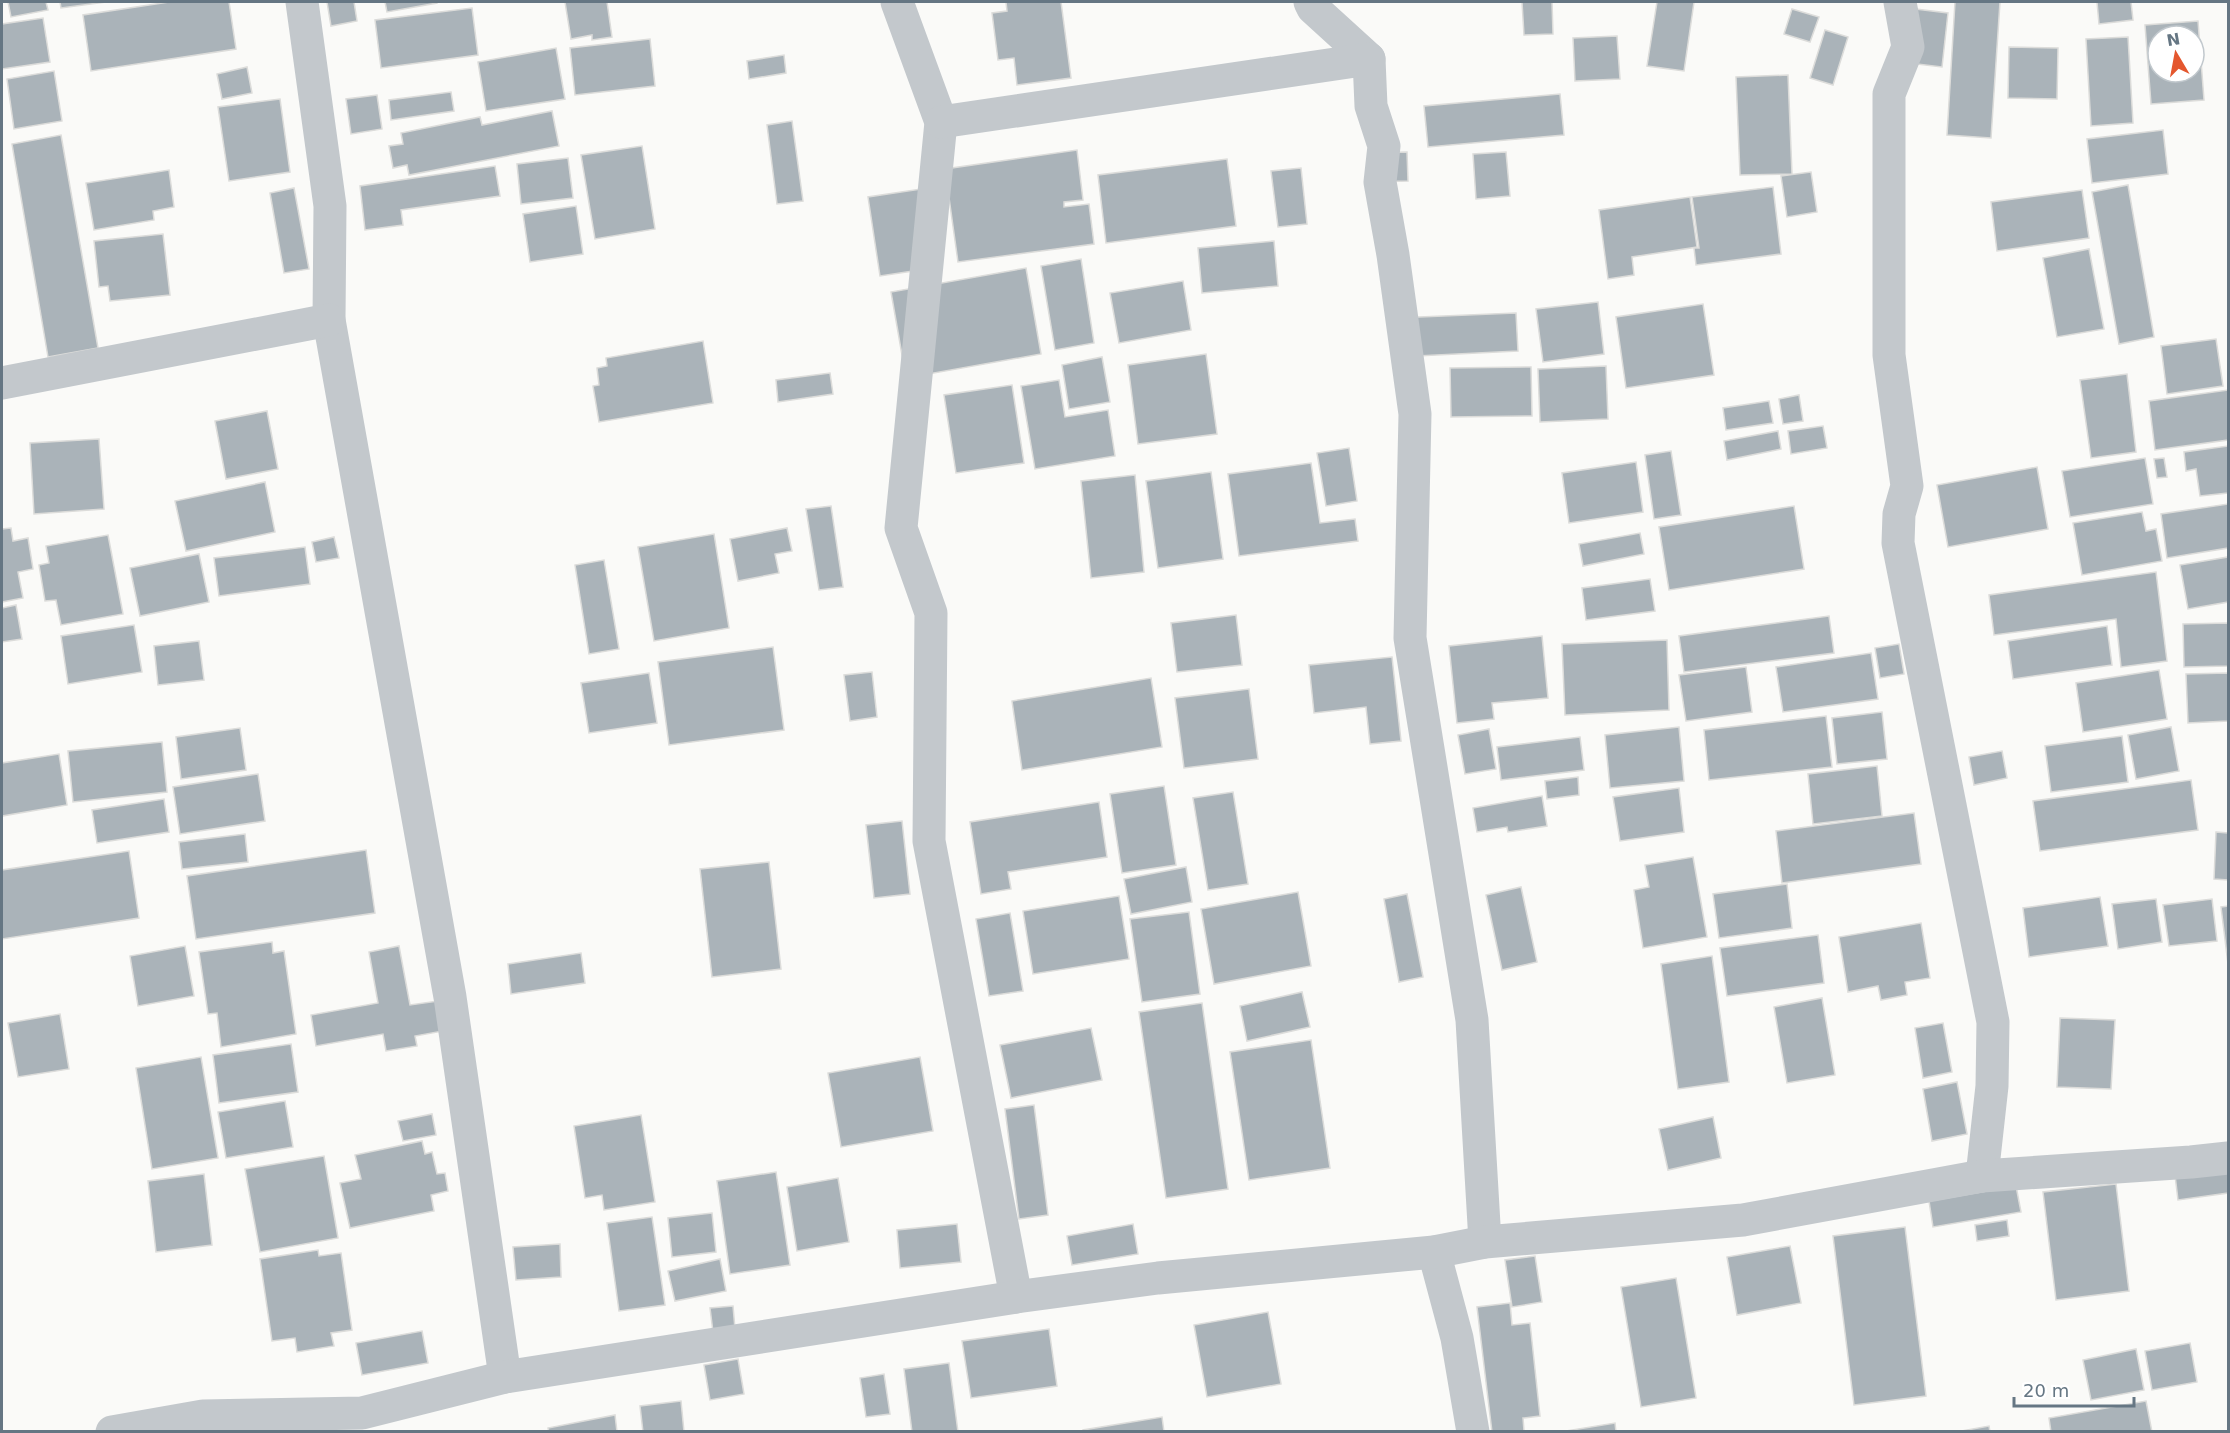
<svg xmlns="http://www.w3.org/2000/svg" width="2230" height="1433" viewBox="0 0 2230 1433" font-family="'DejaVu Sans',sans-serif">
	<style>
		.building { fill: #aab3b9; stroke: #dcdcda; stroke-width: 1.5; fill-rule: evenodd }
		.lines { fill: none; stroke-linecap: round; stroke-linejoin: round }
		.minor { stroke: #c3c8cc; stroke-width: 33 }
	</style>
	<rect width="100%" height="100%" fill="#fafaf8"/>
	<g class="building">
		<path d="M8,2H46L48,10L11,17Z"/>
		<path d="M60,2H106L61,8Z"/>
		<path d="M169,2H229L236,49L91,71L83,15Z"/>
		<path d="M327,2H354L357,21L331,26Z"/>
		<path d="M385,2H437V3L387,12Z"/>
		<path d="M565,2H607L612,37L592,40V35L571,39Z"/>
		<path d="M1006,2H1061L1071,78L1017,85L1014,58L998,60L992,13L1007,11Z"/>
		<path d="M1522,2H1552L1553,34L1524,35Z"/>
		<path d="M1657,2H1694L1684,71L1647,66Z"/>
		<path d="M1955,2H2000L1991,138L1947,135Z"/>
		<path d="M2097,2H2131L2133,20L2099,24Z"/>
		<path d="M1899,7L1948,13L1942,67L1892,61Z"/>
		<path d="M472,8L478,55L381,68L375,20Z"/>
		<path d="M1792,9L1819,17L1810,42L1784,34Z"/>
		<path d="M43,18L50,62L2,69V24Z"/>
		<path d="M2198,21L2204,100L2151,104L2145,25ZM2158,36H2194V72H2158Z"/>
		<path d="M1825,30L1848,37L1833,85L1810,78Z"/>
		<path d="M1617,36L1620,79L1575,81L1573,38Z"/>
		<path d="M2128,37L2133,123L2091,126L2086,39Z"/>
		<path d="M650,39L655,86L575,95L570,48Z"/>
		<path d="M2009,47L2058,48L2057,99L2008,98Z"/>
		<path d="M556,48L565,99L486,111L478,62Z"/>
		<path d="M784,55L786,73L749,79L747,61Z"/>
		<path d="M247,67L252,93L222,99L217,74Z"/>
		<path d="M54,71L62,121L14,129L7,79Z"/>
		<path d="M1788,75L1792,174L1740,175L1736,77Z"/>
		<path d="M451,92L454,111L391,120L389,100Z"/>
		<path d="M1560,94L1564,135L1428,147L1424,106Z"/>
		<path d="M377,95L382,129L351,134L346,99Z"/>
		<path d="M280,99L290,172L229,181L218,107Z"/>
		<path d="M552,111L559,146L409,175L407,165L393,168L389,146L403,144L401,133L480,117L482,125Z"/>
		<path d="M792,121L803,201L777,204L767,125Z"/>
		<path d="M2163,130L2168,174L2092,183L2087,139Z"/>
		<path d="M61,135L98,348L48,357L12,144Z"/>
		<path d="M642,146L655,229L595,239L581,155Z"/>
		<path d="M1077,150L1083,200L1064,202V207L1089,204L1094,244L958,262L945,169Z"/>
		<path d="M1407,152L1408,181L1371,182V153Z"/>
		<path d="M1506,152L1510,196L1476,199L1473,154Z"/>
		<path d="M568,158L573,198L521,204L517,164Z"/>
		<path d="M1227,159L1236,226L1106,243L1098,175Z"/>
		<path d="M495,166L500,196L401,210L403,225L365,230L360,186Z"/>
		<path d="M1301,168L1307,224L1278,227L1271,171Z"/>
		<path d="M169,170L174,207L153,211L154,220L94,230L86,183Z"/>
		<path d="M1811,172L1817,212L1787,217L1781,176Z"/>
		<path d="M2128,185L2154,337L2119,344L2092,192Z"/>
		<path d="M1773,187L1781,254L1696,265L1694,248H1699L1692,197Z"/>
		<path d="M294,188L309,269L284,273L270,193Z"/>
		<path d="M921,189L933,268L880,276L868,197Z"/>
		<path d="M2082,190L2089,238L1997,251L1991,202Z"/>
		<path d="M1690,197L1697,247L1632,257L1634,275L1608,279L1599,210Z"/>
		<path d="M576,206L583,254L530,262L523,214Z"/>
		<path d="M163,234L170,295L110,301L108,286L99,287L94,241Z"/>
		<path d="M1274,241L1278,286L1202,293L1198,248Z"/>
		<path d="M2089,249L2104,329L2057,337L2043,258Z"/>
		<path d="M1081,259L1094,343L1055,350L1041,266Z"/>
		<path d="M1026,268L1041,354L906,378L891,292Z"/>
		<path d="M1183,281L1191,330L1119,343L1110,293Z"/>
		<path d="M1598,302L1604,354L1543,362L1536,309Z"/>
		<path d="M1703,304L1714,375L1626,388L1616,317Z"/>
		<path d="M1516,313L1518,351L1396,357L1395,318Z"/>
		<path d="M2216,339L2223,386L2167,394L2161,346Z"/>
		<path d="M703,341L713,403L599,422L593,386L599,385L597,368L607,366L606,358Z"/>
		<path d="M1206,354L1217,434L1138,444L1128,365Z"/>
		<path d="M1102,357L1110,402L1069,409L1062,365Z"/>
		<path d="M1606,366L1608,419L1540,422L1538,369Z"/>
		<path d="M1531,367L1532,416L1451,417L1450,368Z"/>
		<path d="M830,373L833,394L778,402L776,380Z"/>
		<path d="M2127,374L2136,452L2091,458L2080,380Z"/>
		<path d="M1059,380L1065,417L1108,410L1115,456L1035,469L1021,386Z"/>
		<path d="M1012,385L1024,463L956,473L944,395Z"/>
		<path d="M2228,390V440L2155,450L2149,401Z"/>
		<path d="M1799,395L1803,421L1783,424L1779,399Z"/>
		<path d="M1769,401L1773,423L1726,430L1723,408Z"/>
		<path d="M267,411L278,469L226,479L215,421Z"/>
		<path d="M1823,426L1827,448L1791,454L1788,431Z"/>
		<path d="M1778,431L1781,449L1727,460L1724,441Z"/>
		<path d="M99,439L104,509L34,514L30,443Z"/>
		<path d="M2228,446V493L2200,496L2196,469L2186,471L2184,452Z"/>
		<path d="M1349,448L1357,501L1326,506L1317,453Z"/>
		<path d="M1671,451L1681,515L1654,519L1645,455Z"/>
		<path d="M2145,458L2153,504L2070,517L2062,471Z"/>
		<path d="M2164,458L2167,477L2157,478L2154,459Z"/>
		<path d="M1636,462L1643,512L1569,523L1562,473Z"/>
		<path d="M1311,463L1320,523L1355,519L1358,541L1239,556L1228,474Z"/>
		<path d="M2037,467L2048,529L1948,547L1937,485Z"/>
		<path d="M1211,472L1223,559L1158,568L1146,481Z"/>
		<path d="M1135,475L1144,572L1091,578L1081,481Z"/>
		<path d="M265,482L275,532L186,551L175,501Z"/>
		<path d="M2228,504V548L2167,558L2161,514Z"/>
		<path d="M831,506L843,587L819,590L806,509Z"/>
		<path d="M1794,506L1804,569L1669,590L1659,527Z"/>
		<path d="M2142,512L2146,531L2156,529L2162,561L2082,575L2073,523Z"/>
		<path d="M11,528L13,541L28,538L33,569L18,572L23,598L2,602V529Z"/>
		<path d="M787,528L792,551L775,554L779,573L738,581L730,539Z"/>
		<path d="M1640,533L1644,554L1583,566L1579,544Z"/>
		<path d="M714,534L729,628L654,641L638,547Z"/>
		<path d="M108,535L123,614L61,625L56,600L45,601L39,565L49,563L46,546Z"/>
		<path d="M334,537L339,558L316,562L312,542Z"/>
		<path d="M305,547L310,584L219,596L214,558Z"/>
		<path d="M199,554L209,602L140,616L130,568Z"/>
		<path d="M2228,557V602L2188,609L2180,565Z"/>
		<path d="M604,560L619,649L589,654L575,565Z"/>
		<path d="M2156,572L2167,661L2121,667L2116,619L1994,635L1989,595Z"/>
		<path d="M1650,579L1655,611L1586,620L1582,588Z"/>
		<path d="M16,605L22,639L2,642V608Z"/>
		<path d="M1236,615L1242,665L1177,672L1171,623Z"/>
		<path d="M1829,616L1834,653L1684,672L1679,636Z"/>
		<path d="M2228,623V666L2184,667L2183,624Z"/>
		<path d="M134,625L142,672L68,684L61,636Z"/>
		<path d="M2107,626L2112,665L2013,679L2008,641Z"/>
		<path d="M1542,636L1548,698L1492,703L1494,719L1457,723L1449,646Z"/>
		<path d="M1667,640L1669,710L1565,715L1562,644Z"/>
		<path d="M199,641L204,680L158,685L154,646Z"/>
		<path d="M1899,644L1904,674L1880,678L1875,648Z"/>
		<path d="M773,647L784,730L669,745L658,662Z"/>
		<path d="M1871,653L1878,699L1783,712L1776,667Z"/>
		<path d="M1392,657L1401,741L1370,744L1366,707L1314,713L1309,665Z"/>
		<path d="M1746,667L1752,712L1686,721L1679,675Z"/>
		<path d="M2159,670L2167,719L2083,732L2076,683Z"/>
		<path d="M872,672L877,717L850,721L844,675Z"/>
		<path d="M649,673L657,723L589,733L581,683Z"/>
		<path d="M2228,673V721L2188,723L2186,674Z"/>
		<path d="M1151,678L1162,747L1022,770L1012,701Z"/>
		<path d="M1249,689L1258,759L1184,768L1175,698Z"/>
		<path d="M1882,712L1887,759L1837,764L1832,718Z"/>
		<path d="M1826,716L1832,767L1709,780L1704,730Z"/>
		<path d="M1679,727L1684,781L1610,788L1605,735Z"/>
		<path d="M2171,727L2179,771L2136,779L2128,735Z"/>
		<path d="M240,728L246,770L181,779L176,737Z"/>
		<path d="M1489,729L1496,769L1465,774L1458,735Z"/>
		<path d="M2122,736L2128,782L2051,792L2045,746Z"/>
		<path d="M1580,737L1584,770L1501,780L1497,747Z"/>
		<path d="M162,742L167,792L73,802L68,751Z"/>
		<path d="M2002,751L2007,778L1974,785L1969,757Z"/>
		<path d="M59,754L67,805L2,816V763Z"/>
		<path d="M1877,766L1882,816L1813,824L1808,774Z"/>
		<path d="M258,774L265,821L180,834L173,787Z"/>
		<path d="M1578,777L1579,795L1547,799L1545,781Z"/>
		<path d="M2191,780L2198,830L2040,851L2033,801Z"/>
		<path d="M1164,786L1176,865L1122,873L1110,794Z"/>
		<path d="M1679,788L1684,832L1620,841L1613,797Z"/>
		<path d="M1233,792L1248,884L1208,890L1193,798Z"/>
		<path d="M1542,796L1547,826L1508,832L1507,827L1477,832L1473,808Z"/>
		<path d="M164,799L169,832L97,843L92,810Z"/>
		<path d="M1099,802L1107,857L1008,872L1011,889L981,894L970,822Z"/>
		<path d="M1914,813L1921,864L1782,883L1776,831Z"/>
		<path d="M902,821L910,894L874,898L866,825Z"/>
		<path d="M2216,832L2228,833V880L2214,879Z"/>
		<path d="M245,834L248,862L182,869L179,842Z"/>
		<path d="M366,850L375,913L196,939L187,876Z"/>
		<path d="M129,851L139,918L2,939V870Z"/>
		<path d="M1693,857L1707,937L1643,948L1634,890L1649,887L1645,865Z"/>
		<path d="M769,862L781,969L712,977L700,869Z"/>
		<path d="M1186,867L1192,902L1131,914L1124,879Z"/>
		<path d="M1787,884L1792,928L1719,938L1713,894Z"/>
		<path d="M1521,887L1537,962L1502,970L1486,895Z"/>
		<path d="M1298,892L1311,966L1214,984L1201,909Z"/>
		<path d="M1407,894L1423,977L1399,982L1384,899Z"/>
		<path d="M1119,896L1129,959L1033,974L1023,911Z"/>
		<path d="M2100,897L2108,946L2029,957L2023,908Z"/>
		<path d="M2156,899L2162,942L2118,949L2112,904Z"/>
		<path d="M2212,899L2217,941L2169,946L2163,905Z"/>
		<path d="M2228,906V964L2221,907Z"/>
		<path d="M1189,912L1200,994L1142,1002L1130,919Z"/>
		<path d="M1010,913L1023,991L989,996L976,919Z"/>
		<path d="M1921,923L1930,978L1905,982L1907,995L1881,1000L1878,986L1848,992L1839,937Z"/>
		<path d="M1818,935L1824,983L1727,996L1720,948Z"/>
		<path d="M272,942L273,953L284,951L296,1034L221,1047L217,1013L208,1014L199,952Z"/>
		<path d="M185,946L194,996L138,1006L130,956Z"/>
		<path d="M399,946L410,1005L438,1001L443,1031L415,1036L417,1046L386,1051L383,1034L316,1046L311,1015L378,1003L369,952Z"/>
		<path d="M581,953L585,983L511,994L508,964Z"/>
		<path d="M1712,956L1729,1082L1678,1089L1661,964Z"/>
		<path d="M1302,992L1310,1027L1247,1041L1240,1006Z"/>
		<path d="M1822,998L1835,1075L1787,1083L1774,1007Z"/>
		<path d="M1202,1003L1228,1189L1166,1198L1139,1012Z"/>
		<path d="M60,1014L69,1069L18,1077L8,1023Z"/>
		<path d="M2060,1018L2115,1020L2111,1089L2057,1087Z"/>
		<path d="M1943,1023L1952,1072L1923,1078L1915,1028Z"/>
		<path d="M1091,1028L1102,1080L1011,1098L1000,1045Z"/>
		<path d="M1311,1040L1330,1168L1249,1180L1230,1052Z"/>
		<path d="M291,1044L298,1092L219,1103L213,1055Z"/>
		<path d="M201,1057L218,1158L152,1169L136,1068Z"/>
		<path d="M920,1057L933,1131L841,1147L828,1073Z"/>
		<path d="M1957,1082L1967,1134L1932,1141L1923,1089Z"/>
		<path d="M285,1101L293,1147L226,1158L218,1112Z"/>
		<path d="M1034,1105L1048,1215L1019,1219L1005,1109Z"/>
		<path d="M432,1114L436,1135L403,1141L398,1121Z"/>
		<path d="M641,1115L655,1202L604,1210L602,1195L585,1198L574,1126Z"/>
		<path d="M1713,1117L1721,1158L1668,1170L1659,1129Z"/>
		<path d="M422,1141L425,1154L432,1152L437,1174L445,1173L448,1191L431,1195L434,1211L350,1228L340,1183L361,1179L355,1155Z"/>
		<path d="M324,1156L338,1238L260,1252L245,1169Z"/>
		<path d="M2228,1166V1193L2178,1200L2175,1175Z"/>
		<path d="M776,1172L790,1265L730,1274L717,1181Z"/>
		<path d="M204,1174L212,1245L156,1252L148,1181Z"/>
		<path d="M838,1178L849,1242L797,1251L787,1187Z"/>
		<path d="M2116,1184L2129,1291L2056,1300L2043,1192Z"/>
		<path d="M2016,1186L2021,1212L1933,1227L1929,1201Z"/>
		<path d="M712,1213L716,1252L672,1257L668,1218Z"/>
		<path d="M652,1217L665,1305L619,1311L607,1223Z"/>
		<path d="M2007,1220L2009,1236L1977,1241L1975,1225Z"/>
		<path d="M957,1224L961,1262L900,1268L897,1230Z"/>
		<path d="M1133,1224L1138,1254L1072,1265L1067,1236Z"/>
		<path d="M1905,1227L1926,1396L1854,1405L1833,1236Z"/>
		<path d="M560,1244L561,1277L516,1280L513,1247Z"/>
		<path d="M1790,1246L1801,1303L1737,1315L1727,1257Z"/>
		<path d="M318,1250L319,1256L341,1253L352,1330L331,1333L334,1346L297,1352L295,1338L272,1341L260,1259Z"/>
		<path d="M1535,1256L1542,1302L1512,1307L1505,1260Z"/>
		<path d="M720,1259L726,1291L675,1301L668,1271Z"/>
		<path d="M1676,1278L1696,1398L1641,1407L1621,1287Z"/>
		<path d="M1510,1303L1512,1325L1530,1323L1540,1416L1523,1418L1524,1431L1492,1432L1477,1307Z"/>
		<path d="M733,1306L735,1329L713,1332L710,1308Z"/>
		<path d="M1268,1312L1281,1384L1207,1397L1194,1325Z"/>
		<path d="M1049,1329L1057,1386L971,1398L962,1341Z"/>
		<path d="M422,1331L428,1363L362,1375L356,1343Z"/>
		<path d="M2190,1343L2197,1382L2152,1390L2145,1351Z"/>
		<path d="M2136,1349L2144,1390L2091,1400L2083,1360Z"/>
		<path d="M738,1359L744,1394L710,1400L704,1365Z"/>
		<path d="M949,1363L958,1432H912L904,1369Z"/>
		<path d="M884,1374L890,1414L866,1417L860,1378Z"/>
		<path d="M681,1401L684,1432H643L640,1406Z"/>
		<path d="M2146,1401L2152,1432H2051L2049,1418Z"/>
		<path d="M615,1415L617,1432H549L548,1428Z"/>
		<path d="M1162,1417L1164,1432H1083V1430Z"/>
		<path d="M1615,1423L1616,1432H1560Z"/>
		<path d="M1989,1426L1990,1432H1956Z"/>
	</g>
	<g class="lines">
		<g class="minor">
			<path d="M302,2L330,206L329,320L450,997L505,1377"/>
			<path d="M897,2L941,122L901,528L931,613L929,841L1016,1297"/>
			<path d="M1310,2L1313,8L1369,59"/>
			<path d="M1900,2L1908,47L1889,94V355L1907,486L1899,514L1898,543L1993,1022L1992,1086L1982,1176"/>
			<path d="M941,122L1369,59L1371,106L1384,146L1380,182L1393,255L1415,414L1410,638L1472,1020L1485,1242"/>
			<path d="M2,383L329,320"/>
			<path d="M1434,1252L1457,1338L1473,1432"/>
			<path d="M112,1432L203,1416L362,1413L505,1377L1016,1297L1158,1278L1434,1252L1485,1242L1743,1220L1982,1176L2191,1162L2228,1158"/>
		</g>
	</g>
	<rect width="2230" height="1433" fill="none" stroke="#657683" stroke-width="6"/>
	<g transform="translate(2176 54) rotate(350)"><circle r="28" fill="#ffffff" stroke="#c1c8cd" stroke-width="1.5"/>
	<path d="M0-4.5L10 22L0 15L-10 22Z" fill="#e4572e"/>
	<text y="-9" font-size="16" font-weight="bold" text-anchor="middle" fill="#657683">N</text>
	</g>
	<path d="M2014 1397v9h120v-9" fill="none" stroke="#657683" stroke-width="3"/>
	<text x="2023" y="1397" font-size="18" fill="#657683" stroke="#ffffff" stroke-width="4.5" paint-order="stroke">20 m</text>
</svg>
